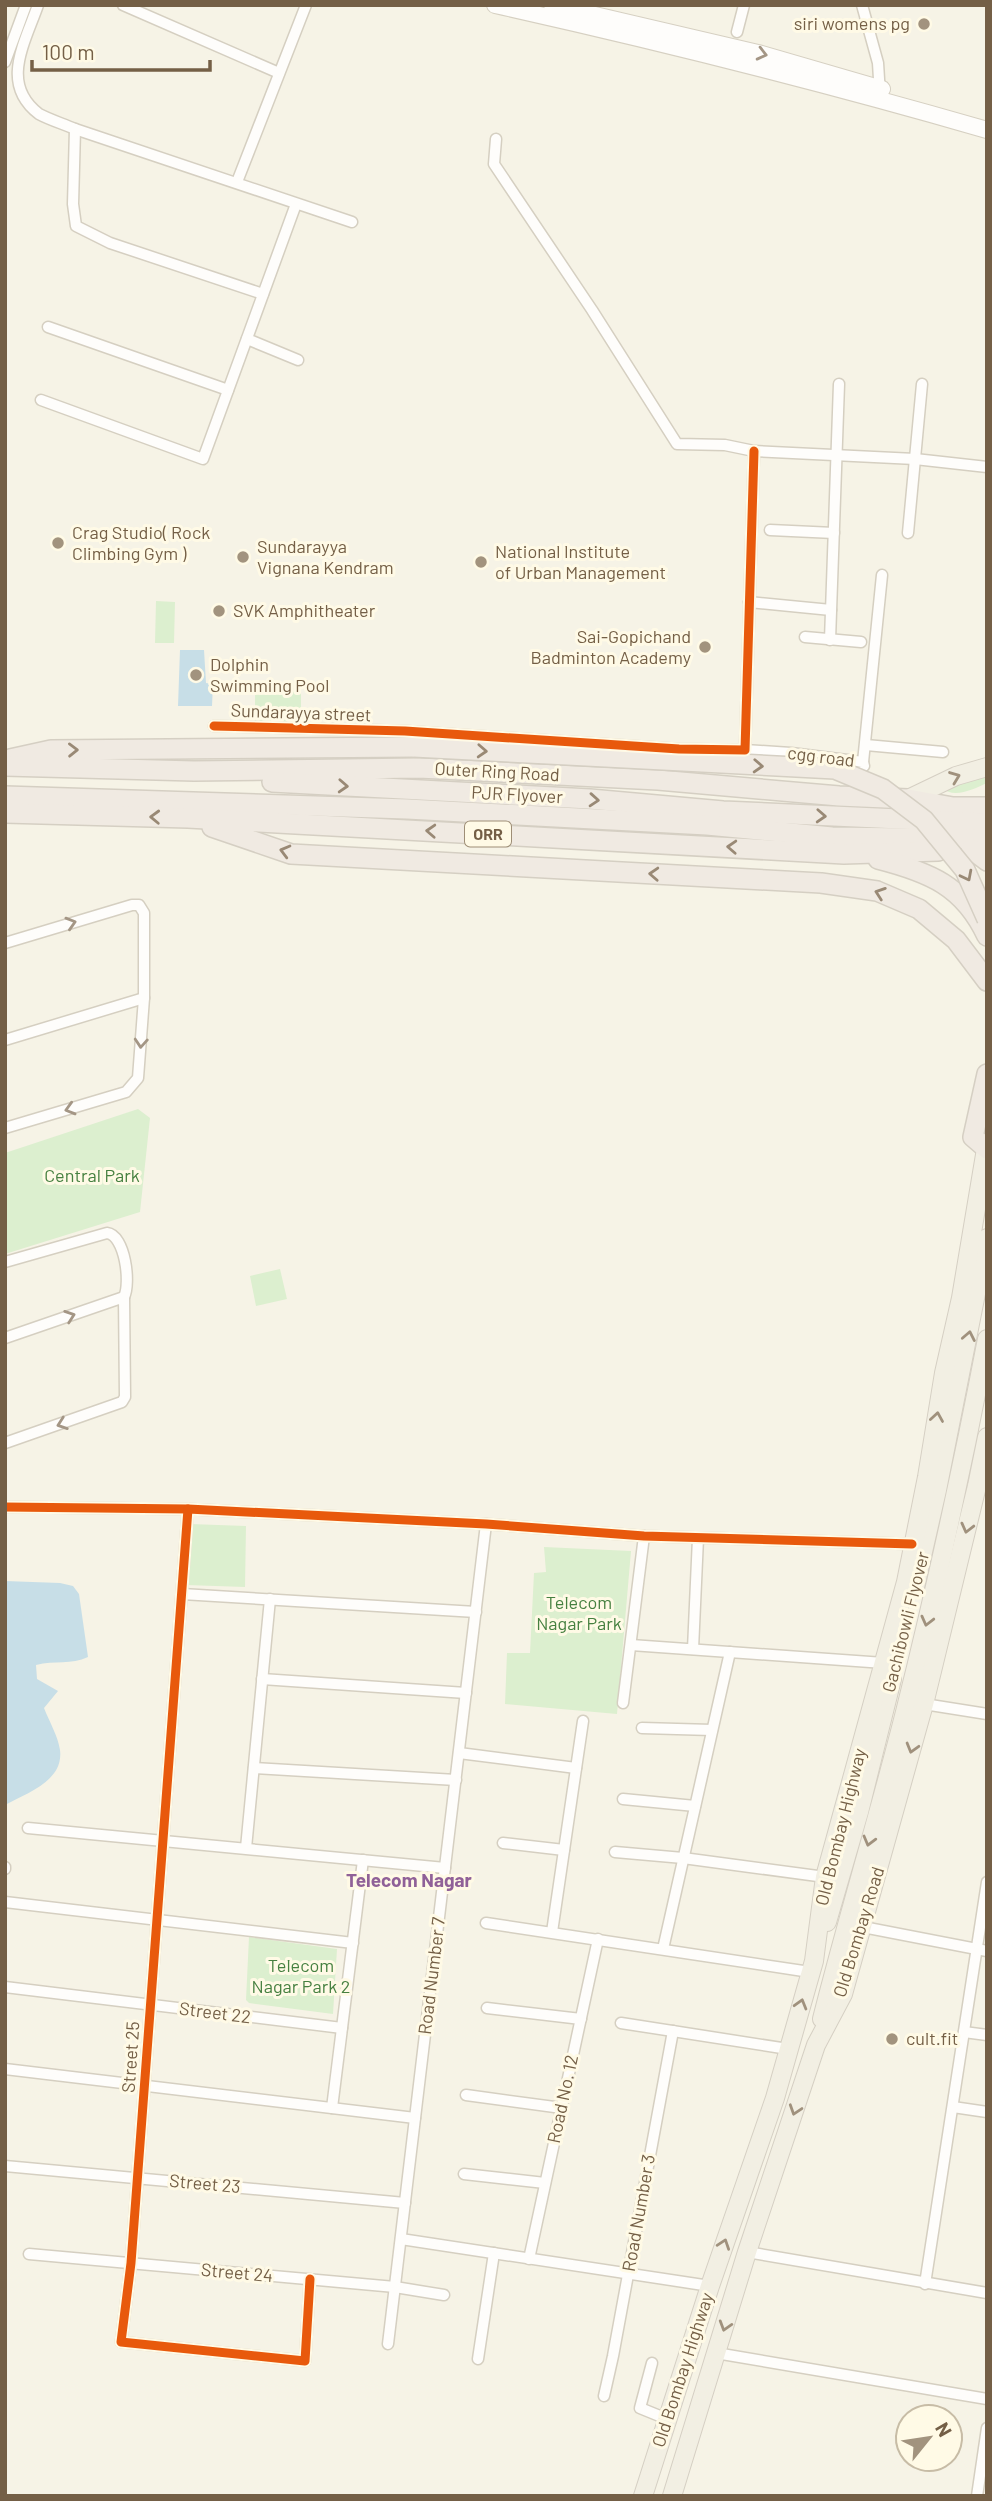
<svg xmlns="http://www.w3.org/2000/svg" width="992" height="2501" viewBox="0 0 992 2501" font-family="Barlow,sans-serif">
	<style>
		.green { fill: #dcefcf }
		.water { fill: #c7dee7 }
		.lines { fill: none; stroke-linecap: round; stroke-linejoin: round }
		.street-casing { stroke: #d5cfc1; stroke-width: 13 }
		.secondary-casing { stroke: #d6d0c2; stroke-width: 18 }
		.primary-casing { stroke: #d5cfc3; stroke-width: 20 }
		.highway-casing { stroke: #d5cfc3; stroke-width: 22 }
		.street { stroke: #fefdfb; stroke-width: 10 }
		.secondary { stroke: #fefdfb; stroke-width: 16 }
		.primary { stroke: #f2efe3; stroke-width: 18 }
		.highway { stroke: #f0eae2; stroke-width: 19 }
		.highway-bridge-casing { stroke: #d5cfc3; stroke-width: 22; stroke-linecap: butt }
		.highway-bridge { stroke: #f0eae2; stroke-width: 19 }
		.cycleway-casing { stroke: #fffae6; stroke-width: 13 }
		.cycleway { stroke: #e8590c; stroke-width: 9 }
		.oneway { stroke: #a49685 }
		.oneway2 { stroke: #998975 }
		.oneway3 { stroke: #a0917d }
		.poi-dot { fill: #a2937e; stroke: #fffae6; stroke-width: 2.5 }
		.labels { text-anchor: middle; stroke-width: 6; stroke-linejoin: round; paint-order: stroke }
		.shield { fill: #fffae6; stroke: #9e8e76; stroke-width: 2 }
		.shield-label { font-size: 16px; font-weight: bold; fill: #745f46 }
		.poi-label { font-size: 18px; fill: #745f46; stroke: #fffae6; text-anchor: start }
		.street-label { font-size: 18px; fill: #745f46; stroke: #fffae6 }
		.park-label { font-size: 18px; fill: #468040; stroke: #fffae6 }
		.neighbourhood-label { font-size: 19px; font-weight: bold; fill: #906198; stroke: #fffae6 }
	</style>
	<rect width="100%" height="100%" fill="#f6f3e6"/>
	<g class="green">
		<path d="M156,601L175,602L174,643H155Z"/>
		<path d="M255,690L301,692V725L255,724Z"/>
		<path d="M987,773V783C974,789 954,799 942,788Z"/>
		<path d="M138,1109L150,1118L140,1212L5,1254V1153Z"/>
		<path d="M280,1269L287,1299L256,1306L250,1276Z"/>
		<path d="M190,1524L246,1526L245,1587L186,1585Z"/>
		<path d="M544,1547L631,1551L617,1714L505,1704L507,1653H530L534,1573L546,1572Z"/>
		<path d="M249,1937L337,1949L333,2014L249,2003L246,2000Z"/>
	</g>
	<g class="water">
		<path d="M180,650H204L206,683L213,684L212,706H178Z"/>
		<path d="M5,1581L60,1583L73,1586L79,1594L88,1657C71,1665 55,1660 36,1665L37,1679L58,1691L44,1708C49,1721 58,1736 60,1750C64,1781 27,1793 5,1805Z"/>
	</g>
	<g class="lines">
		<g class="street-casing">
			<g id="street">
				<path d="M38,5C24,45 0,84 39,114C50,120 64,124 75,129L352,222"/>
				<path d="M123,5L279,73"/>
				<path d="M862,5L878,63L880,95"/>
				<path d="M737,32L744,5"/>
				<path d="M5,62L26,5"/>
				<path d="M75,129L73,204L76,226L110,243L263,294"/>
				<path d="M496,139L494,164L592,310L677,444L725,445L754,451L915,459L987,467"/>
				<path d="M237,182L306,5"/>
				<path d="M48,327L228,390"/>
				<path d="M247,339L298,360"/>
				<path d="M41,400L203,459L296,204"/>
				<path d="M770,530L834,533"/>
				<path d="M908,533L922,384"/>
				<path d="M749,602L831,610"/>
				<path d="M805,637L861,642"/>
				<path d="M830,640L839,384"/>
				<path d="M214,726L405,731L679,749L745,750L754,451"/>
				<path d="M866,745L943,752"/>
				<path d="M745,750L791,753L863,762L864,766"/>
				<path d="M863,762L882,575"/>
				<path d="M5,943L132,905H139L144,913V998L138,1078L126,1092L5,1128"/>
				<path d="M5,1040L144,998"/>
				<path d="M5,1262L107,1233C125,1235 131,1283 124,1297"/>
				<path d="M5,1338L124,1297L125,1397L122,1402L5,1443"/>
				<path d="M5,1507L188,1509L486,1524L644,1536L912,1544"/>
				<path d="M188,1509L131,2263L121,2342L305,2361L310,2279"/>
				<path d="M182,1594L476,1612"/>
				<path d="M631,1645L884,1663"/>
				<path d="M693,1649L698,1538"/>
				<path d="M262,1679L466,1693"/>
				<path d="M623,1703L644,1536"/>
				<path d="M924,1704L987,1714"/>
				<path d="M642,1728L712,1730"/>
				<path d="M459,1753L576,1768"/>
				<path d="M254,1768L456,1780"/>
				<path d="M623,1799L695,1806"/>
				<path d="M28,1828L445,1868"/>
				<path d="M503,1843L564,1850"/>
				<path d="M246,1848L270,1599"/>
				<path d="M615,1852L683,1858L825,1877"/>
				<path d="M5,1869V1867"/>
				<path d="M5,1902L353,1943"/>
				<path d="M486,1923L810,1972"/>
				<path d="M863,1927L987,1951"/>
				<path d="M552,1932L583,1721"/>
				<path d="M663,1949L730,1652"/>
				<path d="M5,1987L342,2028"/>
				<path d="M487,2008L581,2019"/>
				<path d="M621,2023L788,2049"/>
				<path d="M964,2032L987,2035"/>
				<path d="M5,2069L415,2118"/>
				<path d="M466,2095L562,2108"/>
				<path d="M953,2107L987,2112"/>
				<path d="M332,2108L363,1860"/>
				<path d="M5,2166L405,2203"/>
				<path d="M464,2174L545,2183"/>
				<path d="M401,2239L710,2286"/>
				<path d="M747,2252L987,2293"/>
				<path d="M29,2254L395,2287L444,2295"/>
				<path d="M529,2259L598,1939"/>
				<path d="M925,2284L987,1882"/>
				<path d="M388,2344L486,1524"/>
				<path d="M716,2353L987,2399"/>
				<path d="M478,2359L494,2253"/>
				<path d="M652,2363L640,2408L667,2419"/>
				<path d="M604,2396L613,2356L673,2031"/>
				<path d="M977,2496L987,2428"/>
			</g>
		</g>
		<g class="secondary-casing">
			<g id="secondary">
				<path d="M495,5C661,42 824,83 987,130"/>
				<path d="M552,5L758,53L882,89"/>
			</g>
		</g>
		<g class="primary-casing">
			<g id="primary">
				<path d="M908,799L956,776L987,767"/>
				<path d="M915,1587L937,1490L987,1238"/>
				<path d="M827,1922L859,1812L892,1679"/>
				<path d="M822,2019C848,1916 879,1815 905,1712C936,1588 963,1464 987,1339"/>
				<path d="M643,2496L710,2286L775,2098L814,1961L825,1877L906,1582L927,1477L944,1373L961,1298L987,1143"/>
				<path d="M672,2496L747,2252L816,2045L843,1994L924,1704L977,1486L987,1437"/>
			</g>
		</g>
		<g class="highway-casing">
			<g id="highway">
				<path d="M10,759L51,750L414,747"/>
				<path d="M5,766L194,771L419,768L658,780L839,796L908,799L953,807H987"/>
				<path d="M272,782L590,799L723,811L987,823"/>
				<path d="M5,796L407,809L707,825L832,837L987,839"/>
				<path d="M5,813L188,818L844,854L938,851"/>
				<path d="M212,827L291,854L821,883L877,891L919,909L956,940L987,981"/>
				<path d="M971,849L987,861"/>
				<path d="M878,859C929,872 964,886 987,936"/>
				<path d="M987,1074L973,1137L987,1149"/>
			</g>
		</g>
		<use href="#street" class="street"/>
		<use href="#secondary" class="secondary"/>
		<use href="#primary" class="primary"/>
		<use href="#highway" class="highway"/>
		<g class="highway-bridge-casing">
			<path id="highway-bridge" d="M414,747L835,769L883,789L924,820L965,870L987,919"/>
		</g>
		<use href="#highway-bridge" class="highway-bridge"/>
		<g class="cycleway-casing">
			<g id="cycleway">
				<path d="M214,726L405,731L679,749L745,750L754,451"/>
				<path d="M5,1507L188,1509L486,1524L644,1536L912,1544"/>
				<path d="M188,1509L131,2263L121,2342L305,2361L310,2279"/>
			</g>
		</g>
		<use href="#cycleway" class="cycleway"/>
	</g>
	<defs><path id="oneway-chevron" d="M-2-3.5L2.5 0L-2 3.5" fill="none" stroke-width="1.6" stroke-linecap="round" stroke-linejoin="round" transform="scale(1.75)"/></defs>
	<g class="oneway">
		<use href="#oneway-chevron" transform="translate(762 54) rotate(14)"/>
		<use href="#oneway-chevron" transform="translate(71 923) rotate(-17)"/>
		<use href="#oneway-chevron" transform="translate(141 1043) rotate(94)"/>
		<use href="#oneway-chevron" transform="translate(70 1109) rotate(164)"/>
		<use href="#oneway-chevron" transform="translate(70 1316) rotate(-19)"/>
		<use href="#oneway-chevron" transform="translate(62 1424) rotate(161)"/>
	</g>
	<g class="oneway2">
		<use href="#oneway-chevron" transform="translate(73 750) rotate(-1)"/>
		<use href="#oneway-chevron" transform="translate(482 751) rotate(3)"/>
		<use href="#oneway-chevron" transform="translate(758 766) rotate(3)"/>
		<use href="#oneway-chevron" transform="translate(343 786) rotate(3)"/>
		<use href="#oneway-chevron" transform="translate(594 800) rotate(4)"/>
		<use href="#oneway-chevron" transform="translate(821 816) rotate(3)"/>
		<use href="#oneway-chevron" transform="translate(155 817) rotate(-178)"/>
		<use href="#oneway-chevron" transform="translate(431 831) rotate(-177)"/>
		<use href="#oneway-chevron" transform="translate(732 847) rotate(-177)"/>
		<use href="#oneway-chevron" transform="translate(285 851) rotate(-165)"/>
		<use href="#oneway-chevron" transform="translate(654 874) rotate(-177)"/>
		<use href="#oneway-chevron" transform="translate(967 876) rotate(63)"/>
		<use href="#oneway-chevron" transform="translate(880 893) rotate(-161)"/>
	</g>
	<g class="oneway3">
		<use href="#oneway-chevron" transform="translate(955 777) rotate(-21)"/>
		<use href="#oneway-chevron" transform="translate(969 1336) rotate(-79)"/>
		<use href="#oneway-chevron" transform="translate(937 1417) rotate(-81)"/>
		<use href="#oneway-chevron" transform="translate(967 1528) rotate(104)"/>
		<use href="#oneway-chevron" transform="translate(927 1621) rotate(104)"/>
		<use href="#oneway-chevron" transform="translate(912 1748) rotate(106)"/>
		<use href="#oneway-chevron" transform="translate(869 1841) rotate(105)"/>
		<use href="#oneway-chevron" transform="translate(801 2004) rotate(-74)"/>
		<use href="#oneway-chevron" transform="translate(795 2110) rotate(108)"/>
		<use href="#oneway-chevron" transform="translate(724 2244) rotate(-71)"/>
		<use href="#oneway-chevron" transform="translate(725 2326) rotate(107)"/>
	</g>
	<g class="poi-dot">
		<circle cx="924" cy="24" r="7"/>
		<circle cx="58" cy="543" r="7"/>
		<circle cx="243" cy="557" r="7"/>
		<circle cx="481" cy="562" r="7"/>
		<circle cx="219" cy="611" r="7"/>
		<circle cx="705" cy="647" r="7"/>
		<circle cx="196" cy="675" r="7"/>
		<circle cx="892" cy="2039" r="7"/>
	</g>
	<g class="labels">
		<rect class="shield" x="465" y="821.5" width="46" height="25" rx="5"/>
		<g class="shield-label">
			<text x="488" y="840">ORR</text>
		</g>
		<g class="poi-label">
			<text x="910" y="30" text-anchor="end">siri womens pg</text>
			<text x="72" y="539">Crag Studio( Rock<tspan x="72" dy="21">Climbing Gym )</tspan></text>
			<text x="257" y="553">Sundarayya<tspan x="257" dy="21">Vignana Kendram</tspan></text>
			<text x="495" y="558">National Institute<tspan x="495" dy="21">of Urban Management</tspan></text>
			<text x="233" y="617">SVK Amphitheater</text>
			<text x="691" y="643" text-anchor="end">Sai-Gopichand<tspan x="691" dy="21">Badminton Academy</tspan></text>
			<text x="210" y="671">Dolphin<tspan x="210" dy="21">Swimming Pool</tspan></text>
			<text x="906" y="2045">cult.fit</text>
		</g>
		<g class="street-label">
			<text transform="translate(301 713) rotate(2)" y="6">Sundarayya street</text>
			<text transform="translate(821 757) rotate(7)" y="6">cgg road</text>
			<text transform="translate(497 772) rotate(3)" y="6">Outer Ring Road</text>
			<text transform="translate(517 795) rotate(3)" y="6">PJR Flyover</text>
			<text transform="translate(906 1622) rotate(-76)" y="6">Gachibowli Flyover</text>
			<text transform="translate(841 1827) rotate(-76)" y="6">Old Bombay Highway</text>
			<text transform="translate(859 1932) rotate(-73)" y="6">Old Bombay Road</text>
			<text transform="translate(432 1976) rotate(-83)" y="6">Road Number 7</text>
			<text transform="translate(215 2013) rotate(7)" y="6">Street 22</text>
			<text transform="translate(131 2057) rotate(-86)" y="6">Street 25</text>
			<text transform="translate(563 2099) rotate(-78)" y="6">Road No. 12</text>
			<text transform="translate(205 2184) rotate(5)" y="6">Street 23</text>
			<text transform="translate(639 2213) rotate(-80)" y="6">Road Number 3</text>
			<text transform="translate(237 2273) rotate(5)" y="6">Street 24</text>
			<text transform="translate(683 2370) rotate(-72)" y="6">Old Bombay Highway</text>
		</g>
		<g class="park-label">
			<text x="92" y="1182">Central Park</text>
			<text x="579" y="1609">Telecom<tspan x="579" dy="21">Nagar Park</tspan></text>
			<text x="301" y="1972">Telecom<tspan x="301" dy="21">Nagar Park 2</tspan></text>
		</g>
		<g class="neighbourhood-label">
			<text x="409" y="1887">Telecom Nagar</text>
		</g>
	</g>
	<rect width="992" height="2501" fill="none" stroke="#745f46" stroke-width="14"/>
	<g transform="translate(929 2438) rotate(60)"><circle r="33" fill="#fffae6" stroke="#c7bca6" stroke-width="2"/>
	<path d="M0-5L12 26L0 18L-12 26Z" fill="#a2937e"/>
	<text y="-10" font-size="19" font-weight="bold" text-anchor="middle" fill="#745f46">N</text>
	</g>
	<path d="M32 60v10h178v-10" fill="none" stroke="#745f46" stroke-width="3.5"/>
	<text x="42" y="60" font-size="21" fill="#745f46" stroke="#fffae6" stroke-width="5" paint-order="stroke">100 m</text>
</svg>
